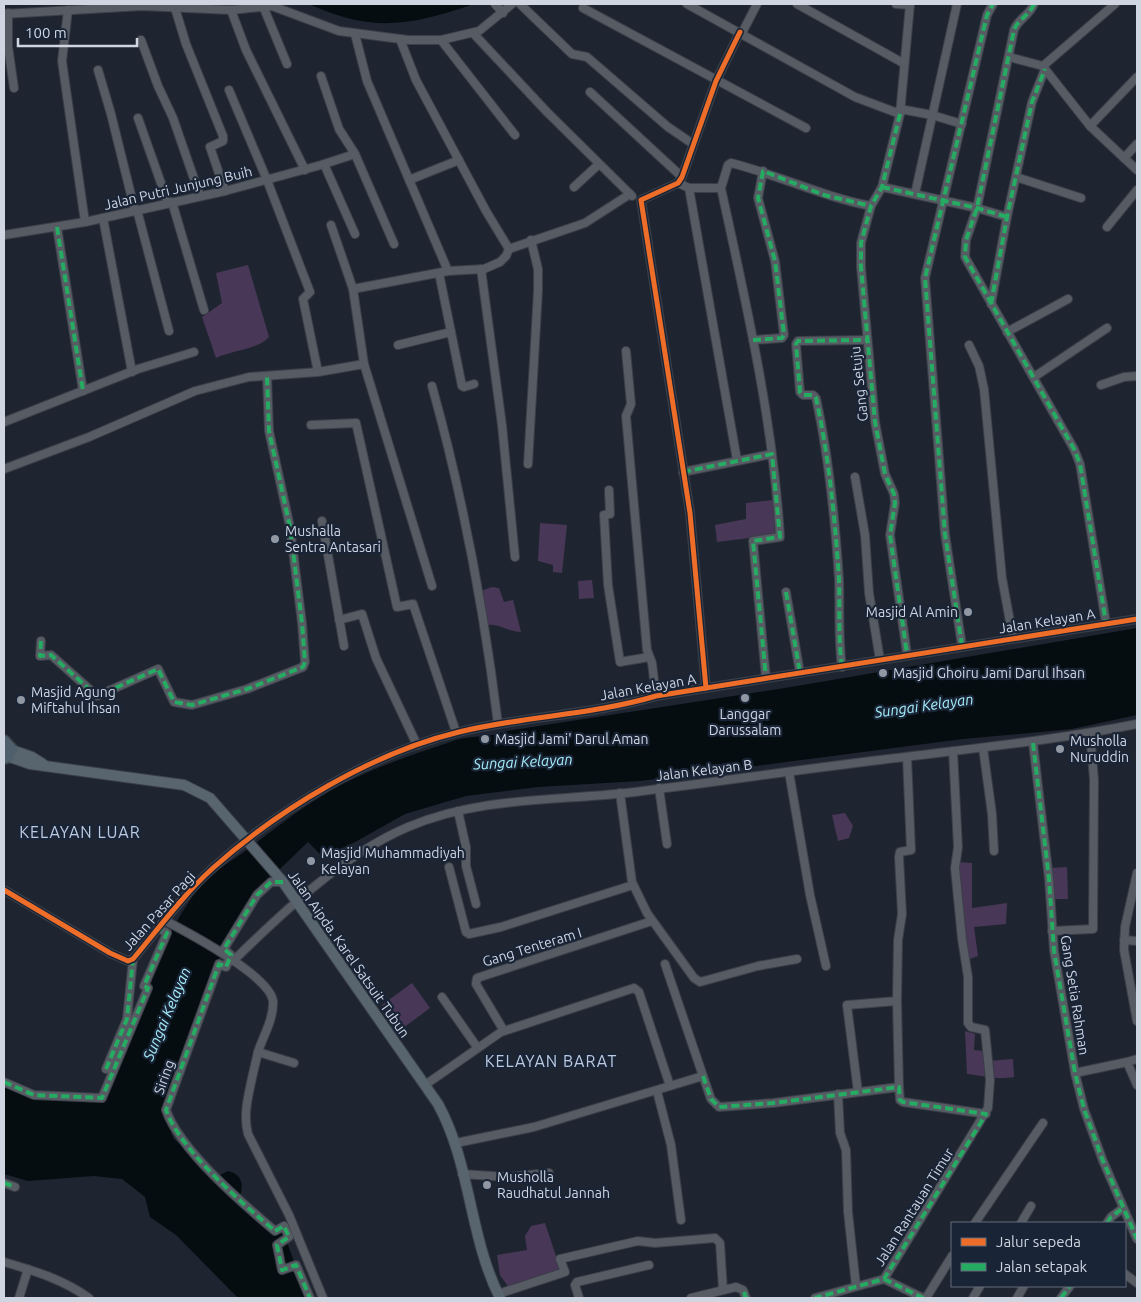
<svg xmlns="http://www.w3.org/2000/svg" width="1141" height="1302" viewBox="0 0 1141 1302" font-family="Ubuntu,sans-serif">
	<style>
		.green { fill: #493757 }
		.water { fill: #050d10 }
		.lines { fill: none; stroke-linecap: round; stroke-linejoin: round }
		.minor-casing { stroke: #3a3f48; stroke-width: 10 }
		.major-casing { stroke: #3a3f48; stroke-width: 12 }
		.highway-casing { stroke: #3a3f48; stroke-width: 14 }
		.minor { stroke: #575b63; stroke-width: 8 }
		.major { stroke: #58656f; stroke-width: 10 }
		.highway { stroke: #4f606c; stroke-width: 11 }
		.quiet { stroke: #26ab63; stroke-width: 4; stroke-dasharray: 8 4; stroke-linecap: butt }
		.cycleway-casing { stroke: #192436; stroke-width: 8 }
		.cycleway { stroke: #ee6e29; stroke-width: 5 }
		.poi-dot { fill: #9198a4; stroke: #192436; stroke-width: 2 }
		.labels { text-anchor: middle; stroke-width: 4.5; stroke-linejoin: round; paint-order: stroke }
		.street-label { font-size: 14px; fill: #cfd6e2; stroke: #192436 }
		.poi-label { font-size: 14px; fill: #cfd6e2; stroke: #192436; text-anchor: start }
		.water-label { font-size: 15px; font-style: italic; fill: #a5edf9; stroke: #192436 }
		.quarter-label { font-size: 16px; letter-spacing: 1px; fill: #bbcae1; stroke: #192436 }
	</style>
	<rect width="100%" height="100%" fill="#1f2530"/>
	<g class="green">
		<path d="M248,265L269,337C257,350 232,350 216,358L202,317L222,303L216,273Z"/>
		<path d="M773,500L775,535L717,542L715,525L746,519V503Z"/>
		<path d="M540,523L567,525L562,573L553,572V565L538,561Z"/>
		<path d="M592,580L594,598L579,599L578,581Z"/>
		<path d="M492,587L499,588L504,602L513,600L521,632C508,632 499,623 487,625L481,591Z"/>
		<path d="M845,813L853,826L849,838L838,841L832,815Z"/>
		<path d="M958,862L972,863V908L1007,903L1006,924L974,927L978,956L970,959L966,945Z"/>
		<path d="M1067,867L1068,899H1053L1050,868Z"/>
		<path d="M412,983L430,1008L399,1031L382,1005Z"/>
		<path d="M965,1031L975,1034L974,1050L984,1051L987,1061L1013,1059L1014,1077C995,1080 986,1076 967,1074Z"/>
		<path d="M545,1223L561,1271L510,1289L500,1275L497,1255L527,1250L525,1236L531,1226Z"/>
	</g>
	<g class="water">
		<path d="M309,4H474C409,26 373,33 309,4Z"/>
		<path d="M1137,628V715L1072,729L963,739L640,781L538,787L466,796L405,814L357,841L323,857L308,842L259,889L223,948L164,1107L161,1109L174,1139L187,1150L191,1157L212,1179L228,1171C245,1175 244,1189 237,1202L254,1219L275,1235L283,1231L307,1298H238L176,1235L150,1217L145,1197L122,1179L94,1176L28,1181L4,1174V1085L37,1098L103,1101L152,981L149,979C162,947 177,917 198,889C212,871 231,862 248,849C278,826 306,804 339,786C375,767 417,753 456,740C473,735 490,738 507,731L791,687Z"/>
	</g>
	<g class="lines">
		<g class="minor-casing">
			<g id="minor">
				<path d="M495,4L503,13"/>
				<path d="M520,4L572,54L587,57L668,127L693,144"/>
				<path d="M687,4L855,97L900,114"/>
				<path d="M797,4L903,63"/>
				<path d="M896,4L910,5"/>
				<path d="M1034,4C1030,15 1018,19 1014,30L977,208L966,240L965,257L1074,449L1080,464L1106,623"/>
				<path d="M263,6L287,64"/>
				<path d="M175,8L186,44L223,136V141L210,147L225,191"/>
				<path d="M583,8L806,128"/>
				<path d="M68,10L62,61L85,222"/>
				<path d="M231,10L246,50L305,170"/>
				<path d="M8,13V46L14,88"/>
				<path d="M4,14L142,6L231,10L272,6L339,31L408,40H441L479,31L512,4"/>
				<path d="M473,33L547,112L632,196"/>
				<path d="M742,33L757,4"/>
				<path d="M355,34L367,81L448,271"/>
				<path d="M400,39L416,80L486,211L509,249"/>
				<path d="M141,40L158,86L173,118L200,196"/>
				<path d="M441,40L515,135"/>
				<path d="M1009,57L1043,66"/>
				<path d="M1045,69L1090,126L1137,170"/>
				<path d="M98,70L111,114L135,211"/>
				<path d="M321,76L339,129L355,154L394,244"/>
				<path d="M229,90L267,180L310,292L303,299L318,372"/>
				<path d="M590,92L682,177"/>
				<path d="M900,109L932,115L962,124"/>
				<path d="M138,118L168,203"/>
				<path d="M1090,126L1137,77"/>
				<path d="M1124,158L1137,144"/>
				<path d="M324,164L355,234"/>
				<path d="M1016,177L1081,198"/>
				<path d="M409,180L459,160"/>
				<path d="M678,183L689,188L737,460"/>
				<path d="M574,187L599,164"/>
				<path d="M882,187L977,208L1007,217"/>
				<path d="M689,188H721"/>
				<path d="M915,194L957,4"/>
				<path d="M172,202L204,310"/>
				<path d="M137,210L169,331"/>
				<path d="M103,218L132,372"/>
				<path d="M331,225L353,289L448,271L484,269L500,262L506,256L509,249L585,223L630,194"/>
				<path d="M57,227L83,391"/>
				<path d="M1107,227L1137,190"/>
				<path d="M4,235L85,222L225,191L321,165L355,154"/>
				<path d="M481,269L502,425L515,557"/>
				<path d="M439,273L462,386L464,387L474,384"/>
				<path d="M991,304L1007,217L1032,102L1045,69L1043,66L1115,4"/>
				<path d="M1007,332L1068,299"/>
				<path d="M753,340L782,338L784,335L775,261L758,198L763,171"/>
				<path d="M398,345L451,332"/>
				<path d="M969,345L979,366L984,389L1002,578L1013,638"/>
				<path d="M626,351L631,404L626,416L647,650L652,663L656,696"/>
				<path d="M364,364L432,586"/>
				<path d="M1034,377L1107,328"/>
				<path d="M1101,385L1124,377L1137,376"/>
				<path d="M432,386C463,497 484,610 498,724"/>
				<path d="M4,422L138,369L194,352"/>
				<path d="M311,425L356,423L397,607L413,604L456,732"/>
				<path d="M528,464L538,291V269L531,240"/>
				<path d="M4,469L89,437L195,391L249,377L318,372L364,364L353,289"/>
				<path d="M683,472L772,454"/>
				<path d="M855,477L865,535L869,593L880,660"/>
				<path d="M609,490L610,514L604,515L608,585L620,662L649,657"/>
				<path d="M322,521L344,646"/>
				<path d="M786,592L800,673"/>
				<path d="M339,620L362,614L376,658L417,745"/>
				<path d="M41,641L40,656L51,655L97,696L158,669L174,702L192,705L247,689L303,667L305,662L302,623L290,527L269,431L267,376"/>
				<path d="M962,646L945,534L925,278L987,15L993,4"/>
				<path d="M907,654L890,535L895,503L894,494L885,474L875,422L861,267V243L871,206L882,187L900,114L910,4"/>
				<path d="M842,667C838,638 840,609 839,579C835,519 829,457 816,398L813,395H803L800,392L796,344L798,341L866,340"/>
				<path d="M766,678L753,541L780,537C773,419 746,303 721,188L728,165L731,163C779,175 823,197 871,206"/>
				<path d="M706,688L690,513L641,200L678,183L682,177L716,81L740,32"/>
				<path d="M1033,743L1049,879L1054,951L1075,1073L1084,1109L1103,1161L1137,1239"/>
				<path d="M983,748L992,814L994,851"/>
				<path d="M789,772L810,895L826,966"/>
				<path d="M659,788L667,844"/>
				<path d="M620,793L632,882L647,913L694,978L700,982L758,966L797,959"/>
				<path d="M458,811L466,847V866L476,904"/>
				<path d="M449,867L466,932L469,934L501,927L633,885"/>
				<path d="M1137,873L1125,927L1124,950L1137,1021"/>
				<path d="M283,882H271L257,895L224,949L231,955L226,967L219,964L166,1110C180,1150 242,1203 275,1231L284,1226L289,1237L277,1245L282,1270L296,1265L310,1298"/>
				<path d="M4,890L110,953L128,961L133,959C159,928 183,895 213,868C279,809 372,753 459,732C524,716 592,715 656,696L1137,619"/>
				<path d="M164,920C187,932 270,976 273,1001C274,1019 263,1036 258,1052C256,1061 254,1069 252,1078C248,1097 243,1115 248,1134L289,1215L323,1298"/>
				<path d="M1052,931L1093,929L1094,779L1090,734"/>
				<path d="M1124,940L1137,941"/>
				<path d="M233,961C283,912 344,854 408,827C478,797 553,801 626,793C711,783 795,770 880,760C966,749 1052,741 1137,724"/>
				<path d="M442,997L477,1047"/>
				<path d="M504,1031L476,984L477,978L652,921"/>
				<path d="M258,1052L294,1063"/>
				<path d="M1127,1062L1137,1059"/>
				<path d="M106,1069L127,1019L133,959"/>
				<path d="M1075,1073L1127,1062L1137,1085"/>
				<path d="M703,1076L711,1099L719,1107L773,1103L899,1087L900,1100L903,1102L986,1114"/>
				<path d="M4,1082L34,1095L102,1098L148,988L144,986L167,933L158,928"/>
				<path d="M425,1085L501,1032L634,988L639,992L670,1086"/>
				<path d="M899,1087L897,1001L898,940L902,914L899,857L900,852L911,850L907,757"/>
				<path d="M657,1091L671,1145L681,1220"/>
				<path d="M858,1092L847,1005L897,1001"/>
				<path d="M838,1094L840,1133L846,1150L848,1212L856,1286"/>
				<path d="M456,1143L534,1127L703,1076L665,964"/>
				<path d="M462,1174L507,1177L549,1173"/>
				<path d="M4,1183L15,1187"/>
				<path d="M975,1223L1043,1123"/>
				<path d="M1021,1223L1031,1206"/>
				<path d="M1107,1223L1111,1217L1123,1208"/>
				<path d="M4,1262C35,1271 62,1279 89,1298"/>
				<path d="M1125,1274L1137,1283"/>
				<path d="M884,1279L923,1298"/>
				<path d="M498,1294L565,1272L560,1259L638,1241L655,1243L715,1238L720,1243L723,1290"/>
				<path d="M19,1298L28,1269"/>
				<path d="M579,1298L575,1285L577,1282L649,1265"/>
				<path d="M691,1298L736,1287L743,1290L746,1298"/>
				<path d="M815,1298L884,1279L988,1108L990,1080L985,1030L971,1027L968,1023V977L962,939L955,868L958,847L953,751"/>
				<path d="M926,1298L952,1256"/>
				<path d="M973,1298L980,1286"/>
				<path d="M1017,1298L1024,1286"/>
				<path d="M1061,1298L1070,1286"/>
			</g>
		</g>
		<g class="major-casing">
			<g id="major">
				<path d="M6,748L32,757L43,764"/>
				<path d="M4,755L30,764L184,785L210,798L283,882L438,1104C471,1164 469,1237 500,1298"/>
			</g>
		</g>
		<g class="highway-casing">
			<g id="highway">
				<path d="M4,741L12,750"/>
				<path d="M4,758L8,757"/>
			</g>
		</g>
		<use href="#minor" class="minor"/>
		<use href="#major" class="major"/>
		<use href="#highway" class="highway"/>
		<g class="quiet">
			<path d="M1034,4C1030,15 1018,19 1014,30L977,208L966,240L965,257L1074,449L1080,464L1106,623"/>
			<path d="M900,114L882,187L871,206L861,243V267L875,422L885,474L894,494L895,503L890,535L907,654"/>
			<path d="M882,187L977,208L1007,217"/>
			<path d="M57,227L83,391"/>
			<path d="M991,304L1007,217L1032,102L1045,69"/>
			<path d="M753,340L782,338L784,335L775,261L758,198L763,171L824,195L871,206"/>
			<path d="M683,472L772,454L780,537L753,541L766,678"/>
			<path d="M786,592L800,673"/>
			<path d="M41,641L40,656L51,655L97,696L158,669L174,702L192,705L247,689L303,667L305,662L302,623L290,527L269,431L267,376"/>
			<path d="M962,646L945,534L925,278L987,15L993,4"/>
			<path d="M842,667C838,638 840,609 839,579C835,519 829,457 816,398L813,395H803L800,392L796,344L798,341L866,340"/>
			<path d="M1033,743L1049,879L1054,951L1075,1073L1084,1109L1103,1161L1137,1239"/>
			<path d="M283,882H271L257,895L224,949L231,955L226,967L219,964L166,1110C180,1150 242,1203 275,1231L284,1226L289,1237L277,1245L282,1270L296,1265L310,1298"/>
			<path d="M106,1069L127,1019L133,959"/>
			<path d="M703,1076L711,1099L719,1107L773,1103L899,1087L900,1100L903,1102L986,1114L884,1279L815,1298"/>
			<path d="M4,1082L34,1095L102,1098L148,988L144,986L167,933L158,928"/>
			<path d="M4,1183L15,1187"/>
			<path d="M1107,1223L1111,1217L1123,1208"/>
			<path d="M884,1279L923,1298"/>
			<path d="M744,1292L746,1298"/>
			<path d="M1061,1298L1070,1286"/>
		</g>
		<g class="cycleway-casing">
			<g id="cycleway">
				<path d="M706,688L690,513L641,200L678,183L682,177L716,81L740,32"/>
				<path d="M4,890L110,953L128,961L133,959C159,928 183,895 213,868C279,809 372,753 459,732C524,716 592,715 656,696L1137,619"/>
			</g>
		</g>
		<use href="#cycleway" class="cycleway"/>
	</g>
	<g class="poi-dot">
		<circle cx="275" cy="539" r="5"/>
		<circle cx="968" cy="612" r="5"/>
		<circle cx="883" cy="673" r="5"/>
		<circle cx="745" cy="698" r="5"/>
		<circle cx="21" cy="700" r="5"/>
		<circle cx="485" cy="739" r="5"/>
		<circle cx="1060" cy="749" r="5"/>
		<circle cx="311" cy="861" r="5"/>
		<circle cx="487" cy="1185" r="5"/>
	</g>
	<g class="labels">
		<g class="street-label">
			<text transform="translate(178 188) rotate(-13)" y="5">Jalan Putri Junjung Buih</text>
			<text transform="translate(859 384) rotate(-96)" y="5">Gang Setuju</text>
			<text transform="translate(1047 621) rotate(-9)" y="5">Jalan Kelayan A</text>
			<text transform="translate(648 687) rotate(-10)" y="5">Jalan Kelayan A</text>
			<text transform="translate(704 770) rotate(-7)" y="5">Jalan Kelayan B</text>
			<text transform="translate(159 911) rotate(-48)" y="5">Jalan Pasar Pagi</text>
			<text transform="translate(532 947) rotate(-17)" y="5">Gang Tenteram I</text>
			<text transform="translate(349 954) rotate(55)" y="5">Jalan Aipda. Karel Satsuit Tubun</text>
			<text transform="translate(1075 995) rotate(81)" y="5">Gang Setia Rahman</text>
			<text transform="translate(164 1077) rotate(-70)" y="5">Siring</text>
			<text transform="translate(914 1207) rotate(-58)" y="5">Jalan Rantauan Timur</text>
		</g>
		<g class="poi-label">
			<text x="285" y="536">Mushalla<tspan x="285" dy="16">Sentra Antasari</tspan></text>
			<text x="958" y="617" text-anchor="end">Masjid Al Amin</text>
			<text x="893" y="678">Masjid Ghoiru Jami Darul Ihsan</text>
			<text x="31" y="697">Masjid Agung<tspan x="31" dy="16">Miftahul Ihsan</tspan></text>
			<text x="745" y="719" text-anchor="middle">Langgar<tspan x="745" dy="16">Darussalam</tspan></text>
			<text x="495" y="744">Masjid Jami' Darul Aman</text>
			<text x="1070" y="746">Musholla<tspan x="1070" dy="16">Nuruddin</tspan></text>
			<text x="321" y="858">Masjid Muhammadiyah<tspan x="321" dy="16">Kelayan</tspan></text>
			<text x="497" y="1182">Musholla<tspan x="497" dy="16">Raudhatul Jannah</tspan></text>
		</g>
		<g class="water-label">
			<text transform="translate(924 706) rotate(-8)" y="5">Sungai Kelayan</text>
			<text transform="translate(523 762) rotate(-3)" y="5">Sungai Kelayan</text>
			<text transform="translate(167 1014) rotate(-67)" y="5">Sungai Kelayan</text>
		</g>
		<g class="quarter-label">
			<text x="80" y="838">KELAYAN LUAR</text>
			<text x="551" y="1067">KELAYAN BARAT</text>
		</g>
	</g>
	<rect width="1141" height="1302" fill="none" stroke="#cfd6e2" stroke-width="10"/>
	<rect x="951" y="1222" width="175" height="65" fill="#192436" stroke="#626b7b"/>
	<rect x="961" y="1238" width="25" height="8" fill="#ee6e29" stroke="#626b7b"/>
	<text x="996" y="1247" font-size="15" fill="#cfd6e2">Jalur sepeda</text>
	<rect x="961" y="1263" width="25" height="8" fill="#26ab63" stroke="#626b7b"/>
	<text x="996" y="1272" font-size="15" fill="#cfd6e2">Jalan setapak</text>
	<path d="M18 38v8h119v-8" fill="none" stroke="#cfd6e2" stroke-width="2.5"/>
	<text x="25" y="38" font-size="15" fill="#cfd6e2" stroke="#192436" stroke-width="4" paint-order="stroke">100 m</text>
</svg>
